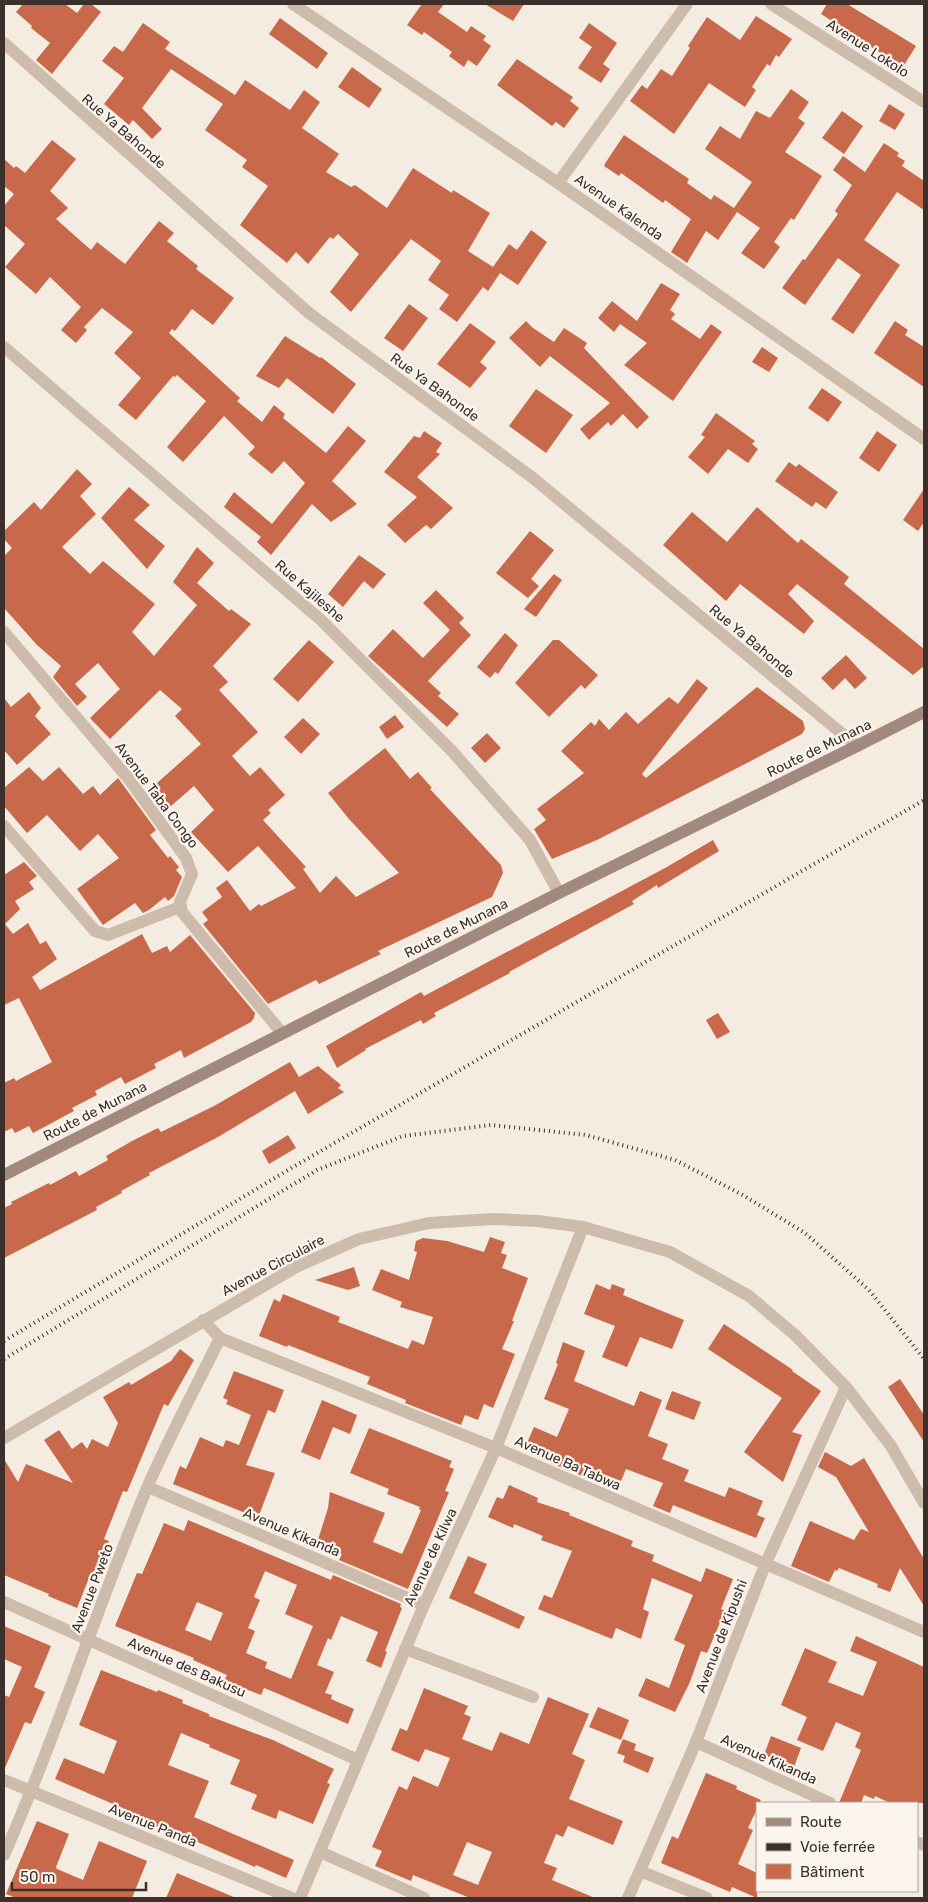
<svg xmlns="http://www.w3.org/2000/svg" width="928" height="1902" viewBox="0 0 928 1902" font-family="Rubik,sans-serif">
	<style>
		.building { fill: #c8694b; fill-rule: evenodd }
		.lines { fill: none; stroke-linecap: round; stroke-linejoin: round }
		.minor { stroke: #cdbbac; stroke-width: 12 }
		.tertiary { stroke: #cdbbac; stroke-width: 12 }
		.secondary { stroke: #a18a7d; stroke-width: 12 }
		.rail { stroke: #3b302b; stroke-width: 4; stroke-dasharray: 1 4; stroke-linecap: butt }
		.labels { text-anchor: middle; stroke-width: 4.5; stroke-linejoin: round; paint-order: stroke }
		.street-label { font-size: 14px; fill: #3b302b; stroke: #fbf5ee }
	</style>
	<rect width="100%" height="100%" fill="#f4ebe1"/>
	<g class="building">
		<path d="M23,4H65L77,13L84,4H91L101,12L52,74L36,60L50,43L31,28L32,26L16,12Z"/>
		<path d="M422,4H444L438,12L467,32L471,26L486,36L483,40L491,46L477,66L468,60L464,67L449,56L452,52L424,32L422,35L407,25Z"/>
		<path d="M485,4H524L513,21Z"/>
		<path d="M827,4H847L916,46L903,67L842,29L843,28L821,14Z"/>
		<path d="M756,16L792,39L779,57L776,55L770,66L767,64L752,87L756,90L745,107L709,83L674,134L630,101L642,85L647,89L661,69L672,76L690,48L688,46L707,17L740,40Z"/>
		<path d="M280,18L328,53L317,69L269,34Z"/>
		<path d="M143,23L170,42L165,49L235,95L245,80L290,110L304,90L320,102L302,128L339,154L326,172L351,187L355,185L387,208L413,168L452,193L453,190L490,213L468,251L493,267L509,244L517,250L531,230L547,242L518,285L500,273L488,291L483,287L457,322L439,309L449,295L428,280L441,261L411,239L351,312L330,292L359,254L338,234L333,239L330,237L308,264L296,252L287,263L240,225L268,186L242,167L247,160L205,130L223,104L171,69L142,108L162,129L152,139L133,120L129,125L104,104L124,78L102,61L114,46L123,52Z"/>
		<path d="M589,23L617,43L603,64L610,69L601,83L578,68L592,47L579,38Z"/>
		<path d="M517,59L573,97L570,101L579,108L564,128L556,122L552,126L497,85Z"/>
		<path d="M352,67L382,89L369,108L338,87Z"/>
		<path d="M791,89L809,102L798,118L805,123L785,152L822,176L794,220L791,218L774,242L780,247L764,269L741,253L760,228L737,212L718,240L706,231L687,263L680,258L671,252L691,219L665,200L663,203L621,173L619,176L604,166L606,162L624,135L689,179L687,183L711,200L714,195L734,208L752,182L705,149L720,126L740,139L756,111L770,118Z"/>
		<path d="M889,104L905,114L895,130L879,121Z"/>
		<path d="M842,111L863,126L844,154L822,138Z"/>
		<path d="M52,140L76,159L50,191L68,208L56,219L91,250L97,242L125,264L159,221L174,233L167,241L198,266L196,269L234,298L213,325L192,309L175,331L172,329L169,333L240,398L237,401L262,422L274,405L285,414L283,418L326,453L348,426L366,441L332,481L357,504L331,522L312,504L271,555L257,542L261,537L224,507L234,492L272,524L305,483L284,461L272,474L248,454L255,447L224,416L183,462L167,447L206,401L177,375L175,377L173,376L136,420L118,405L141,378L114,353L133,332L102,308L84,327L87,330L76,343L61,330L81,307L50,277L36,294L5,267L25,244L4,225V206L14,194L4,186V159L14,168L16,166L25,173Z"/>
		<path d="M884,143L899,153L897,156L905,161L902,166L924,181V210L897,192L864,240L900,265L853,334L831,319L861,275L838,258L805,305L782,288L803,259L805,260L838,214L835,211L852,185L833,170L843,156L865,172Z"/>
		<path d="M661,283L680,294L670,310L675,314L671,319L700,339L711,324L722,332L673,401L624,365L647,343L620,324L614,332L598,318L612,301L637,321Z"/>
		<path d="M409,304L428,318L403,351L384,338Z"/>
		<path d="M526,321L533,328L554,342L564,328L587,343L584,348L649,417L637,429L623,414L611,426L608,422L589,440L580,429L610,403L550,356L540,367L509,338Z"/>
		<path d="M895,321L908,330L905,335L924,347V387L874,353Z"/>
		<path d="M470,323L496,342L480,362L487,368L470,388L437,364Z"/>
		<path d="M285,336L320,358L321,357L356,384L333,414L287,378L279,388L256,376Z"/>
		<path d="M762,347L778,358L769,372L752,362Z"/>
		<path d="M822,388L842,402L828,422L808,408Z"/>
		<path d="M536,389L573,415L546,453L509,426Z"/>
		<path d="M716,413L755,441L752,444L758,449L748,463L728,449L708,474L688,457L705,437L701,435Z"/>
		<path d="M424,431L442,443L436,452L440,454L417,477L453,508L431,529L426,525L405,543L387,525L417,497L384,472L414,436L420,438Z"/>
		<path d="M877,431L897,445L879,472L859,458Z"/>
		<path d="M789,462L796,467L799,464L838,492L826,509L816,502L812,507L775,481Z"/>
		<path d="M77,469L92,484L80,496L96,514L62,547L90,574L103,561L155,604L132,632L154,656L197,605L173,582L197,547L214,563L197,583L229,611L231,609L251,624L213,666L228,682L219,690L258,732L232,756L250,776L260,767L285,795L268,810L271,813L263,820L306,867L303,869L320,893L336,876L356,897L399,873L349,819L328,793L385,748L410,779L418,772L432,788L430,789L501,865L503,873L492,897L378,951L381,954L319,984L316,980L268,1004L203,924L208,920L202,912L222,897L216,888L227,880L250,911L259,904L261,906L296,888L258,846L228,872L191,832L214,810L194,786L163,813L148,791L201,744L175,716L182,709L160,690L110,739L90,718L120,689L98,663L75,684L87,697L77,706L53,677L61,666L37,645L4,608V556L12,548L4,539V531L34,502L41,510Z"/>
		<path d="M129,487L150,505L134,520L165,546L147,569L101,518Z"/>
		<path d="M924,489V522L918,531L903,520Z"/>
		<path d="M757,507L798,543L801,539L849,577L844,584L924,649V666L913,675L797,584L788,594L814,621L804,634L740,584L726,601L663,545L692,512L727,542Z"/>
		<path d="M530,531L554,550L531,579L539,586L528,598L496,573Z"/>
		<path d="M359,555L386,574L373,589L364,581L343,607L328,594Z"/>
		<path d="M554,574L562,580L536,617L524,609Z"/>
		<path d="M436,590L464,618L459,623L471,635L428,681L441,693L438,696L459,714L447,727L368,656L393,629L423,658L450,630L423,603Z"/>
		<path d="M505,633L518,645L498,674L495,672L490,678L477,667Z"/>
		<path d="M309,640L334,662L298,702L273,679Z"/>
		<path d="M553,640H559L598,675L585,689L581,685L549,717L515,683Z"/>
		<path d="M846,655L867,678L855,689L845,678L833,690L821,678Z"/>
		<path d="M697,679L708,688L642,774L646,778L757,687L803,721L805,729L802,734L745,764L597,840L552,859L534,829L546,820L537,809L584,773L561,751L591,722L595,726L599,719L609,730L626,712L638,724L669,697L678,704Z"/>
		<path d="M29,692L41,708L35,716L51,734L17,765L4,750V698L11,707Z"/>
		<path d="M395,715L404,727L387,739L379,727Z"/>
		<path d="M303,718L320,734L301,754L284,737Z"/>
		<path d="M487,733L501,748L485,763L471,748Z"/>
		<path d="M29,767L43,781L59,767L83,794L93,786L100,795L118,778L156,830L150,835L168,858L170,856L179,867L176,870L182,877L174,896L168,901L165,897L149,910L143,913L135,903L103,925L77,889L119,858L98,834L80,851L47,815L27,833L4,806V788Z"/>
		<path d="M713,840L719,851L658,888L657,885L632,901L634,904L509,972L510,973L434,1013L436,1016L423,1024L421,1020L365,1049L366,1050L337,1068L326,1046L421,992L424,996L665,868Z"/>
		<path d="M24,862L37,876L29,882L34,889L15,901L20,909L5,924L13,934L28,923L40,944L46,941L57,959L32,977L40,990L142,934L152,953L167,946L170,952L190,935L255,1013L254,1018L251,1022L184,1058L181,1050L154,1064L156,1068L125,1084L121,1077L95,1091L97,1095L72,1108L74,1111L33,1133L29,1126L15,1133L12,1128L4,1132V1083L14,1078L16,1081L52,1062L19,998L4,1005V875Z"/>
		<path d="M718,1013L730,1032L717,1039L706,1020Z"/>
		<path d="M290,1062L299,1077L318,1066L341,1085L338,1088L344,1092L308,1114L295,1091L218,1137L149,1173L150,1175L121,1191L122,1193L96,1207L97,1210L4,1258V1208L12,1204L11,1202L49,1183L50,1185L76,1171L79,1176L108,1160L106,1156L132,1141L158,1128L161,1132L214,1106Z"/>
		<path d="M288,1135L296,1148L269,1164L262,1151Z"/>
		<path d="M490,1237L505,1242L501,1253L507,1255L502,1268L528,1278L512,1321H514L502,1349L515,1354L493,1408L484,1404L478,1420L465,1415L461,1425L405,1403L406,1400L367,1384L370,1377L288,1345L287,1347L259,1336L274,1299L280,1302L283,1294L340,1317L338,1322L408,1349L412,1340L424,1345L433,1317L400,1307L402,1302L372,1290L381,1269L409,1280L417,1252L414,1251L416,1241L423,1238L447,1241L484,1252Z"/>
		<path d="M354,1267L360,1286L348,1290L315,1280Z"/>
		<path d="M596,1284L610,1290L612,1284L625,1289L623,1295L684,1320L672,1349L640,1337L627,1367L602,1357L615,1326L584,1314Z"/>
		<path d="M724,1324L793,1370L792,1371L821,1391L792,1432L802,1435L783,1482L744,1452L782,1398L708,1349Z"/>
		<path d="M563,1342L585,1351L574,1381L634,1406L640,1391L662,1400L648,1436L668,1444L662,1459L689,1470L684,1481L725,1497L729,1487L763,1501L757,1515L765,1518L756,1538L673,1505L670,1513L653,1506L663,1483L626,1469L621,1481L603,1474L599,1483L551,1463L555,1454L527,1443L534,1427L557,1437L569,1409L544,1399L558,1364L556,1363Z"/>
		<path d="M180,1349L194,1360L168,1406L164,1404L127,1492L123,1491L104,1539L109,1541L103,1557L94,1580L89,1578L77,1608L48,1596L49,1594L4,1575V1459L18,1482L26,1464L73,1483L44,1440L59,1430L72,1449L82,1442L87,1449L92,1439L108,1447L118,1423L103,1397L129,1382L131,1385L171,1361Z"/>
		<path d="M234,1371L284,1390L275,1413L268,1410L246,1465L275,1473L258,1518L173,1484L180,1466L186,1469L200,1437L223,1447L226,1440L239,1445L251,1415L226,1404L228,1400L223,1398Z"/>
		<path d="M900,1379L924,1415V1442L888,1387Z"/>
		<path d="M672,1391L701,1402L694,1420L665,1409Z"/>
		<path d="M322,1400L357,1415L350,1434L333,1427L320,1460L301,1452Z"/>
		<path d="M369,1428L452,1461L449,1467L454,1469L445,1491L449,1492L408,1589L339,1560L342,1554L316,1546L328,1508L330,1492L385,1513L373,1542L402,1554L408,1541L421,1510L419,1509L420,1507L387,1494L389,1489L350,1473Z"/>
		<path d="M825,1452L851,1466L864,1458L924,1559V1606L900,1568L890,1592L877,1587L878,1584L839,1568L837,1571L835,1570L829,1582L791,1566L810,1521L854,1540L861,1529L869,1532L836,1477L818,1467Z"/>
		<path d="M509,1485L538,1498L537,1502L570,1513L569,1515L633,1541L631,1546L654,1555L652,1561L701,1582L706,1568L733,1579L721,1609L725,1611L707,1653L701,1651L690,1682L675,1712L638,1696L646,1678L669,1688L685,1645L674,1640L693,1595L652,1578L643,1609L649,1612L641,1639L616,1628L612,1639L538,1609L544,1595L552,1598L572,1551L541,1540L543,1536L514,1524L513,1528L488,1517L497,1497L503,1499Z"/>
		<path d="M188,1520L331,1580L333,1575L401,1604L400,1607L402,1608L385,1651L387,1652L381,1668L366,1661L378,1632L341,1616L331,1640L328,1638L317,1665L334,1672L325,1693L332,1695L331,1699L354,1709L348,1724L274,1692L264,1688L261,1695L224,1681L227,1675L193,1660L194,1658L115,1626L137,1573L142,1574L164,1523L184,1531ZM265,1571L297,1585L285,1614L313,1626L291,1679L265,1668L267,1662L246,1653L255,1631L248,1628L260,1600L254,1597ZM197,1602L223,1613L211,1641L185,1630Z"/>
		<path d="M468,1556L487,1564L474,1593L525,1617L519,1629L449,1598Z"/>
		<path d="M4,1626L51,1646L34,1687L45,1692L31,1724L25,1722L4,1770V1695L9,1697L22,1667L4,1659Z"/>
		<path d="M856,1636L924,1667V1803H890L875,1796L874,1799L864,1795L861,1803H839L861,1750L855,1747L861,1733L836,1722L823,1751L797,1740L807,1717L781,1705L805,1648L837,1662L828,1682L863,1696L877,1662L850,1651Z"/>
		<path d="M101,1670L157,1692L158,1690L183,1700L182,1703L209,1714V1716L273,1740L334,1769L327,1783L330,1784L313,1824L279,1810L276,1819L251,1809L257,1795L230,1784L240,1760L209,1747L210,1745L181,1733L168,1765L209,1781L194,1817L294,1860L286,1878L256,1865L255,1867L193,1840V1842L126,1814L127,1810L55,1779L64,1758L104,1774L117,1741L79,1725Z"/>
		<path d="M424,1688L468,1706L464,1714L471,1717L462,1739L492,1751L500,1732L529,1744L548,1697L589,1714L572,1754L585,1760L569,1799L623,1821L613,1845L568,1826L563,1837L556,1834L544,1863L557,1868L552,1880L595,1898H470L413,1875L411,1881L375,1866L382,1851L372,1847L399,1786L407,1790L413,1776L438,1787L450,1758L425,1749L419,1762L391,1750L400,1728L407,1731ZM467,1842L492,1852L478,1885L453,1875Z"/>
		<path d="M598,1707L629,1720L621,1740L589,1727Z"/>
		<path d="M771,1736L801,1748L794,1767L764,1755Z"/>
		<path d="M623,1739L636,1744L634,1750L654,1758L648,1773L623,1762L625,1756L617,1753Z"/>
		<path d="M706,1773L737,1786L736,1789L761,1800L759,1803H757V1809L748,1828L753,1830L738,1864L757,1873V1898L732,1887L730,1892L661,1863L672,1836L678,1839Z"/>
		<path d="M37,1821L69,1834L56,1867L57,1869L83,1880L99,1841L147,1861L132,1898H16L6,1894Z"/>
		<path d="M177,1873L236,1898H166Z"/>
	</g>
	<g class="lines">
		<g class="minor">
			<path d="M293,4L558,183L924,439"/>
			<path d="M771,4L924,102"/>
			<path d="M4,43L309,313L533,478L857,746"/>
			<path d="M558,183L687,4"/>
			<path d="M4,347L322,621L451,750L530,840L559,893"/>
			<path d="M4,632L128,778L186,858L192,874L180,902L182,912L282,1033"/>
			<path d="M4,826L95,931L108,935L180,907"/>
			<path d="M148,1487L424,1605"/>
			<path d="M4,1602L358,1760"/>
			<path d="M405,1649L533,1697"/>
			<path d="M696,1742L830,1803"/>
			<path d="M4,1780L292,1898"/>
			<path d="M917,1842L924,1845"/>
			<path d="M320,1852L424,1898"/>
			<path d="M4,1855C57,1735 96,1609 147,1488C169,1437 196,1387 220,1338"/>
			<path d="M640,1871L707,1898"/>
			<path d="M300,1898L424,1605L496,1448L583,1227"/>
			<path d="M628,1898L696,1742L765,1565L846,1387"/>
		</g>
		<g class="tertiary">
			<path d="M203,1320L220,1338L496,1448L924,1632"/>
			<path d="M4,1438L296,1267L359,1239L429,1223L494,1219L538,1221L583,1227L670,1252L749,1296L795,1335L846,1387L891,1446L924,1503"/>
		</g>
		<path class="secondary" d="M4,1175L559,893L857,746L924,712"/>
		<g class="rail">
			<path d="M4,1341L288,1170L924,800"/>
			<path d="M4,1359L317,1170L403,1136L491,1125L586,1135L675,1160L741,1194L805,1233L869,1290L924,1359"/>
		</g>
	</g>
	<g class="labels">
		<g class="street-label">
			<text transform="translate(868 48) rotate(33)" y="5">Avenue Lokolo</text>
			<text transform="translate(124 131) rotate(41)" y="5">Rue Ya Bahonde</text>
			<text transform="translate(619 207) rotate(35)" y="5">Avenue Kalenda</text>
			<text transform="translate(435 387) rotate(36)" y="5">Rue Ya Bahonde</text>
			<text transform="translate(310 591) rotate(41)" y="5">Rue Kajileshe</text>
			<text transform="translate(752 641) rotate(40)" y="5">Rue Ya Bahonde</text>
			<text transform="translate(819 748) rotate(-26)" y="5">Route de Munana</text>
			<text transform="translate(157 795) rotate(53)" y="5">Avenue Taba Congo</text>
			<text transform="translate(456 928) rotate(-27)" y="5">Route de Munana</text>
			<text transform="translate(95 1111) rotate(-27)" y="5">Route de Munana</text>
			<text transform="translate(273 1265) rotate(-28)" y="5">Avenue Circulaire</text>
			<text transform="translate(568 1463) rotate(24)" y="5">Avenue Ba Tabwa</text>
			<text transform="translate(292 1532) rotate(23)" y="5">Avenue Kikanda</text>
			<text transform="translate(430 1557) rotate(-65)" y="5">Avenue de Kilwa</text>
			<text transform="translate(92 1588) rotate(-69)" y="5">Avenue Pweto</text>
			<text transform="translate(721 1636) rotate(-69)" y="5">Avenue de Kipushi</text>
			<text transform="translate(187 1667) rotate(24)" y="5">Avenue des Bakusu</text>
			<text transform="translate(769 1759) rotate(24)" y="5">Avenue Kikanda</text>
			<text transform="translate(153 1825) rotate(22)" y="5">Avenue Panda</text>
		</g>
	</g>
	<rect width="928" height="1902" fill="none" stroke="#3b302b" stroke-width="10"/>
	<rect x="756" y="1802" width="162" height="90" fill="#fbf5ee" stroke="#aea6a0"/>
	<rect x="766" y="1818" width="25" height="8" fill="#a18a7d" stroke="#aea6a0"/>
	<text x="800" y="1827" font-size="15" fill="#3b302b">Route</text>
	<rect x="766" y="1843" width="25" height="8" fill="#3b302b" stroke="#aea6a0"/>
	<text x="800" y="1852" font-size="15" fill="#3b302b">Voie ferrée</text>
	<rect x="766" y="1864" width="25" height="15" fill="#c8694b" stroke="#aea6a0"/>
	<text x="800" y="1877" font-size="15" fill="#3b302b">Bâtiment</text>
	<path d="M12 1882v8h134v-8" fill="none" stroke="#3b302b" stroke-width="2.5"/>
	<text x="20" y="1882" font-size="15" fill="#3b302b" stroke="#fbf5ee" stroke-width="4" paint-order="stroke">50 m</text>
</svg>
